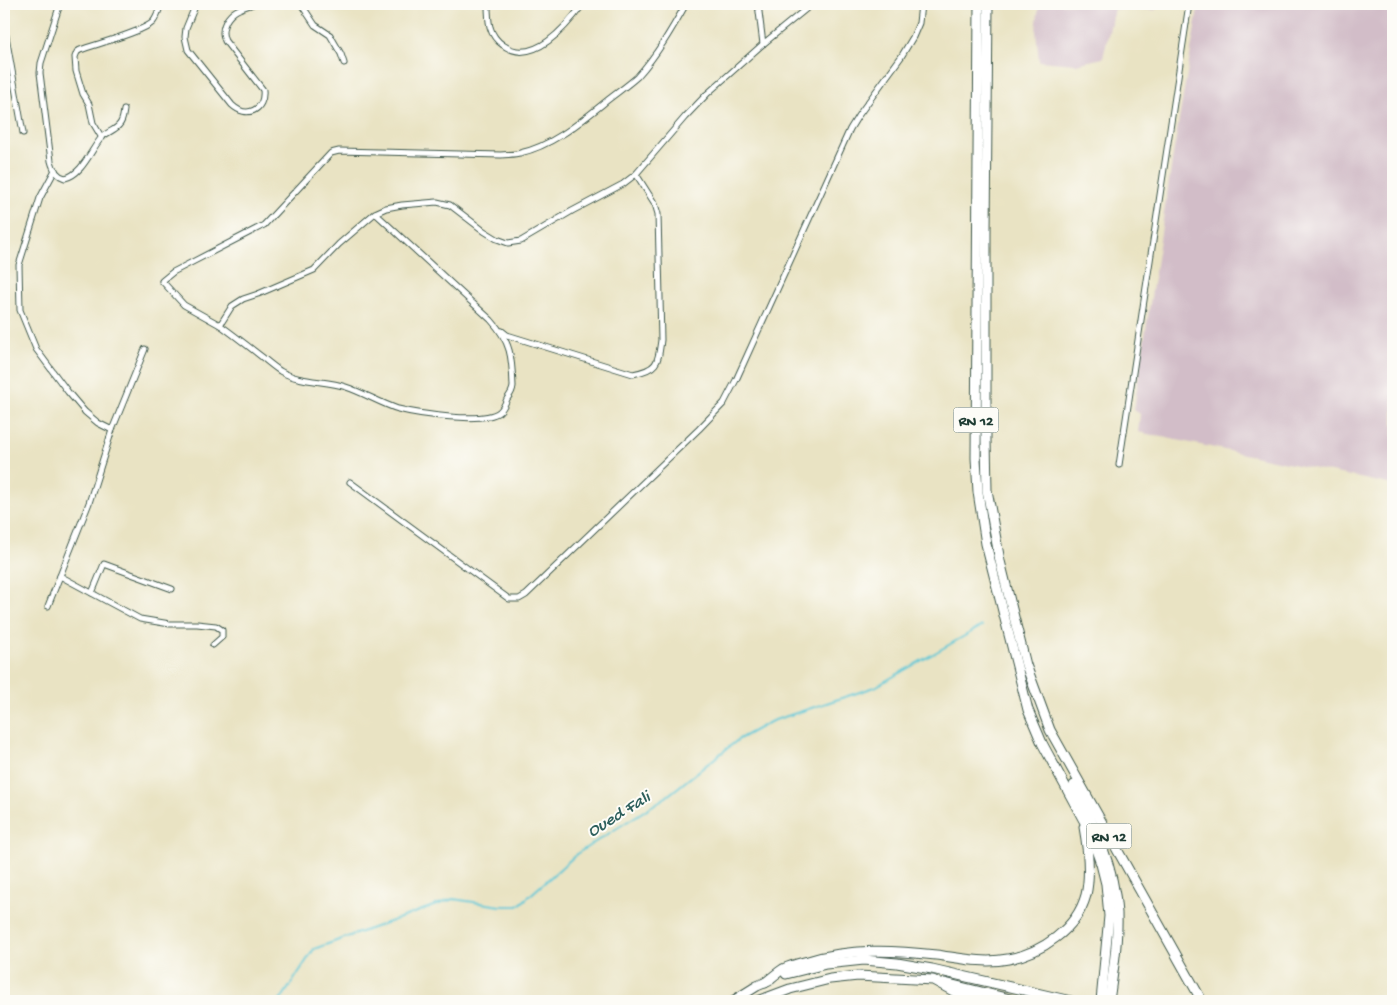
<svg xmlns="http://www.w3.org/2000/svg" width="1397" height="1005" viewBox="0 0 1397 1005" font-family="'Gochi Hand',sans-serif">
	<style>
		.industrial { fill: #d2bdc8 }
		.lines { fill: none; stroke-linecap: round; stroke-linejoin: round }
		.stream { stroke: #5dc7d7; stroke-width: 2 }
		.street-casing { stroke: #3d5649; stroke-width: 7 }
		.highway-casing { stroke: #3d5649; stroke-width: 11 }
		.street { stroke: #fff; stroke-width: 5 }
		.highway { stroke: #fff; stroke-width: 9 }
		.labels { text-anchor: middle; stroke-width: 4; stroke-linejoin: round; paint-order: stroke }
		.shield { fill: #fdfcf7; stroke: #62766e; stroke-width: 1 }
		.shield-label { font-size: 15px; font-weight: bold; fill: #1f3d34 }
		.water-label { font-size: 18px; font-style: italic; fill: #2e605d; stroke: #fdfcf7 }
	</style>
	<rect width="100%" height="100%" fill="#fdfcf7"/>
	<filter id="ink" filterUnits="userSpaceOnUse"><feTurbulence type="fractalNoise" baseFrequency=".02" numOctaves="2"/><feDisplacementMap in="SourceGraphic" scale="10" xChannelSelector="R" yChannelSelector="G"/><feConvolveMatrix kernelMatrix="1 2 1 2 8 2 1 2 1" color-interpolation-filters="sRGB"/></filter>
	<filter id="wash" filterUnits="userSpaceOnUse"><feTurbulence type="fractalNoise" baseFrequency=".0096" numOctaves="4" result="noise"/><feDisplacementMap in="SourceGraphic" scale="20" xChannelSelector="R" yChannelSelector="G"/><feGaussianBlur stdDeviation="1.12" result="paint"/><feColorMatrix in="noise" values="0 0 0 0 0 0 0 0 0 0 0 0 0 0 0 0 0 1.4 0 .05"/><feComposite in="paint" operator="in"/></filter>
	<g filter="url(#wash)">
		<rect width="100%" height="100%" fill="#e9e3c3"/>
		<g class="industrial">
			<path d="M1039,4H1157L1156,10L1114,9L1103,58L1076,64L1039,61L1036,31Z"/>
			<path d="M1199,4H1393V485L1138,432L1140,414L1134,410L1138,381L1174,149Z"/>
		</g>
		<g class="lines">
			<path class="stream" d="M280,1001L314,949L453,899L501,906H518L578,853L666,797L739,739L772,721L875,687L982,626"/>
		</g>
	</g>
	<g filter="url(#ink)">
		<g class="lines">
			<g class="street-casing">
				<g id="street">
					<path d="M60,4L41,63L40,73L51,161C53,169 57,176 65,178C83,174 91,149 102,137C107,132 114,131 119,125C123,121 123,116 124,110"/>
					<path d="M196,4L186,28L185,37L188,50L232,105C247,119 265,110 263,90L225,41C220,31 225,19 234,12C239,8 247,6 253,4"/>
					<path d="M301,4L315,25L330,35L341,54L344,63"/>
					<path d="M488,4C488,11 488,19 490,27C492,34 497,41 503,45C533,67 567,26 583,4"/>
					<path d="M758,4L763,44"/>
					<path d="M4,25L23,133"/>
					<path d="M102,138L93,123L89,104L83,94L76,71L75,57L77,52L80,50C96,44 143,32 153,22C157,17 159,10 161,4"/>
					<path d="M55,170L40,198L19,265L20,310L36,349L68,392L85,412L98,423L112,430"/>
					<path d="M375,213L491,320C511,342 512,357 513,386C513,391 510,395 507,399C505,404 503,409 499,412C483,424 418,414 398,409C380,403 364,393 346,387C325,380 300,383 280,371C274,367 268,362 262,357C248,346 234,335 220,325L232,306L243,299L258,294L314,270L339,244L375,213L386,208L402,205L437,202L450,205L484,231L497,239L508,243L521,241L572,211L623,184L636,174L685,117L707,94L763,44L812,4"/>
					<path d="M220,325L184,305L162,281L173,272L264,225L331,153L339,151L501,155C507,154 514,155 520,153C552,146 579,123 604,103C615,94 627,86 637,77C657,55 672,29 686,4"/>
					<path d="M502,331L507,335L633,374C658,369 658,363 661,340L658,214L655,204L636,174"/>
					<path d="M1119,465L1189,4"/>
					<path d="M350,482L509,599H519L526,595L699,429L724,403L736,380L850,129L858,116L901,57L913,37L919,23L921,4"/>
					<path d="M60,576L140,619L170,624H197L216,626L222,630V637L213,645"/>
					<path d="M92,593L104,564L172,589"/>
					<path d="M48,606L89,503L112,430L145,349"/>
				</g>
			</g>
			<g class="highway-casing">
				<g id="highway">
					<path d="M979,4L976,458L978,492L986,544L1028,710L1042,743L1089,830L1101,864L1106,884L1109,916L1101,1001"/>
					<path d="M988,4L986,232V440L987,490L1000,561L1026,665L1050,730L1202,1001"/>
					<path d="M1074,785C1095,827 1114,865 1117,913C1118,942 1113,972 1109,1001"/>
					<path d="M786,974L826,964L864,960L897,963L932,969L1071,1001"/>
					<path d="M765,983C771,978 777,973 783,969C791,965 800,963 808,961C850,948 893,950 936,955C959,958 984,964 1008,959C1041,953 1077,929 1086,895C1091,873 1088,849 1084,827"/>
					<path d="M945,983L1018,1001"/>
					<path d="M733,1001L757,986L769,981"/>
					<path d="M758,1001L790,989L830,979L858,976L933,980L955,992L983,1001"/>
				</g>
			</g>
			<use href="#street" class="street"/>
			<use href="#highway" class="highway"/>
		</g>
	</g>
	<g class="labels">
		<g class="shield">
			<rect x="953.5" y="407.5" width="45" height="25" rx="4"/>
			<rect x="1086.5" y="823.5" width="45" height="25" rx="4"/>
		</g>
		<g class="shield-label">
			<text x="976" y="425">RN 12</text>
			<text x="1109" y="841">RN 12</text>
		</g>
		<g class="water-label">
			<text transform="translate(618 813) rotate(-32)" y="6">Oued Fali</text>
		</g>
	</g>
	<rect width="1397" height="1005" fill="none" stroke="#fdfcf7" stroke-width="20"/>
</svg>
